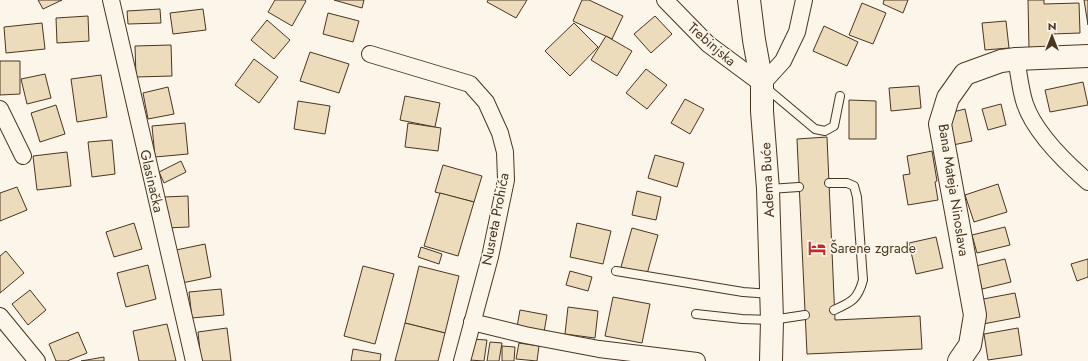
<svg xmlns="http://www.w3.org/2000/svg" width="1088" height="361" viewBox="0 0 1088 361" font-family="Jost,sans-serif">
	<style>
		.building { fill: #ecdcbc; stroke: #4a3520 }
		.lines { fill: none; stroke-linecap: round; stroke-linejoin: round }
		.lane-casing { stroke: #4a3520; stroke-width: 10 }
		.street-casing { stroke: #4a3520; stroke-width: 18 }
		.secondary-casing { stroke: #4a3520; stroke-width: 24 }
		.lane { stroke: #fbf6e9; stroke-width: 8 }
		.street { stroke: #fbf6e9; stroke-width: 16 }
		.secondary { stroke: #fbf6e9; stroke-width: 22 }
		.labels { text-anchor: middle; stroke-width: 3; stroke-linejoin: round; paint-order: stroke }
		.street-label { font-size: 14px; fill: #4a3520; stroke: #fbf6e9 }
		.poi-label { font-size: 14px; fill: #4a3520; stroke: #fbf6e9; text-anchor: start }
	</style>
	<rect width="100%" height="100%" fill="#fbf6e9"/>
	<g class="building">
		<path d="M38,0H62L43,9Z"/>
		<path d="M275,0H305L306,1L292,26L268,12Z"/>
		<path d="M334,0H364L362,8Z"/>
		<path d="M488,0H527L516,18L487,2Z"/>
		<path d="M582,0H589L623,16L612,39L573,21Z"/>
		<path d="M884,0H908L903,13L883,4Z"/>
		<path d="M1028,0H1044V4L1079,3L1080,33L1052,34V48L1029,49Z"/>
		<path d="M1084,0H1088V25Z"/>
		<path d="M862,3L886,13L873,44L849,35Z"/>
		<path d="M160,9L161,23L128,24L127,11Z"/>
		<path d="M203,9L206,30L173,34L170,13Z"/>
		<path d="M328,13L359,21L353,42L323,34Z"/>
		<path d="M88,16L89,41L57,43L56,18Z"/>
		<path d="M655,16L672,34L651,53L634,34Z"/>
		<path d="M267,20L290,40L274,59L251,40Z"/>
		<path d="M1006,21L1009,48L985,50L982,23Z"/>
		<path d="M42,23L45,49L6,53L4,27Z"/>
		<path d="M574,23L598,47L570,76L545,51Z"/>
		<path d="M824,26L858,42L847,66L813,51Z"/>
		<path d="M606,36L632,51L617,76L591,60Z"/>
		<path d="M171,45L172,76L136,77L135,46Z"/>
		<path d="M310,52L349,64L339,93L300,81Z"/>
		<path d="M254,59L278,77L259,103L235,85Z"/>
		<path d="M0,61H20V94L0,95Z"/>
		<path d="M646,69L667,85L647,109L626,93Z"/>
		<path d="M45,74L51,98L27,104L21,79Z"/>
		<path d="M101,75L107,117L77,122L71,79Z"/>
		<path d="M1083,82L1088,105L1050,112L1045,90Z"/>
		<path d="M919,86L921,108L891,111L889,88Z"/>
		<path d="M168,87L174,114L148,119L143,93Z"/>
		<path d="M405,96L440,103L435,127L400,120Z"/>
		<path d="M685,99L704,109L690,134L671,123Z"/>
		<path d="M849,100L876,101V139H849Z"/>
		<path d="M298,101L330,106L325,134L294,129Z"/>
		<path d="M1001,104L1006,125L988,130L982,109Z"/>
		<path d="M56,105L65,134L40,142L31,113Z"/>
		<path d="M965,109L972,141L953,145L945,114Z"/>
		<path d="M185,123L188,154L155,157L152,126Z"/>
		<path d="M408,123L441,128L438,151L405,147Z"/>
		<path d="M827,137L835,320L920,316L922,349L807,354L797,139Z"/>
		<path d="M112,140L115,174L92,177L88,142Z"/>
		<path d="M932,151L937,181L935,182L938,200L908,205L903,175L910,174L907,156Z"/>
		<path d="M67,152L71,186L37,190L33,156Z"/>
		<path d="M655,155L684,163L677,187L648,178Z"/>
		<path d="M181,161L186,172L164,183L159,172Z"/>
		<path d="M443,165L482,176L474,202L435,192Z"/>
		<path d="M998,184L1007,212L974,222L965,195Z"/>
		<path d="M17,187L27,210L0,221V193Z"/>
		<path d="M637,191L661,197L656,220L632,215Z"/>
		<path d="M440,193L474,202L458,256L424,246Z"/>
		<path d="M188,196L189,227L166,228L164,197Z"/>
		<path d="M134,223L142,249L114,257L106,232Z"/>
		<path d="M577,223L611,231L603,264L570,257Z"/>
		<path d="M1005,227L1010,245L977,253L972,235Z"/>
		<path d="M632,228L658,235L647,274L621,267Z"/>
		<path d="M936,237L943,268L916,274L909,243Z"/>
		<path d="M205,244L211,277L182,283L176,250Z"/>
		<path d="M421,247L442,254L439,264L418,257Z"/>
		<path d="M6,251L24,273L0,293V256Z"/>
		<path d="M1005,259L1011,282L982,289L976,266Z"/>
		<path d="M1088,259V277L1077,281L1071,264Z"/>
		<path d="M148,265L156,299L126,307L117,273Z"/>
		<path d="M363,266L394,274L375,344L344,336Z"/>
		<path d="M419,266L459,276L445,333L405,323Z"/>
		<path d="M570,271L592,277L588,291L566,285Z"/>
		<path d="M221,289L224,315L192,318L189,292Z"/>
		<path d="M30,290L46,310L28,325L12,304Z"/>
		<path d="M1015,293L1020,317L983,324L978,300Z"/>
		<path d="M613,297L650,304L642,343L605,336Z"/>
		<path d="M568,307L598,311L595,338L565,334Z"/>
		<path d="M520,310L547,315L544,332L517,327Z"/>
		<path d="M405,323L445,333L438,361H395Z"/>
		<path d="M167,324L176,361H139L133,331Z"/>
		<path d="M227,328L231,361H201L198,332Z"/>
		<path d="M1018,328L1022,355L988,360L984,334Z"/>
		<path d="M78,332L87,353L67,361H56L49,344Z"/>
		<path d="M471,339L487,340L484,361L469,360Z"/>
		<path d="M490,342L502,343L499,361H487Z"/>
		<path d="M519,343L539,346L537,361L516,359Z"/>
		<path d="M502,346L515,347L514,361H502Z"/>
		<path d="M353,349L381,354L380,361H351Z"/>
		<path d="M104,357V361H81Z"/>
	</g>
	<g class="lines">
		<g class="lane-casing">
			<g id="lane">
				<path d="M765,87L815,129L825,131L834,126L840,96"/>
				<path d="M829,183H847L854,186L857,197L863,280C858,299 852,302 834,310"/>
				<path d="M769,189L799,187"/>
				<path d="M616,271L743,292L770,294"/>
				<path d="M696,314L742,319L772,320L805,315"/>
			</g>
		</g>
		<g class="street-casing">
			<g id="street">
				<path d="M111,0L194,361"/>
				<path d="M665,0L708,44L762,84L783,61L797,32L804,0"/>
				<path d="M370,54L470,84L486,102L500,133L505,152L506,180L490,257L462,361"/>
				<path d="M1016,59C1019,73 1020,89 1025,104C1035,133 1065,162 1088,182"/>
				<path d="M0,109L23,156"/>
				<path d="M0,316L37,361"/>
				<path d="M472,322L525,335L599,349L697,361"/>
			</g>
		</g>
		<g class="secondary-casing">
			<g id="secondary">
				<path d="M749,0L754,40L762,84V111L768,189L772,320L771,361"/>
				<path d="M959,361L970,345L975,315L940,124L948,98L965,74L1001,61L1016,59L1088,56"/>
			</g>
		</g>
		<use href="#lane" class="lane"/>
		<use href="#street" class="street"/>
		<use href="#secondary" class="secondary"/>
	</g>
	<defs>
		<g id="hotel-bare" transform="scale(1.38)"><path d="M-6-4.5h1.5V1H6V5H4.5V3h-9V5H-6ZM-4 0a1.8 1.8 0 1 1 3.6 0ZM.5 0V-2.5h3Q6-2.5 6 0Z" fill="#c62828" stroke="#fbf6e9" stroke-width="2.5" paint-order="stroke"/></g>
	</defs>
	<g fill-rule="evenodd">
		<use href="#hotel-bare" x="817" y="248"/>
	</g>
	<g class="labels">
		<g class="street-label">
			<text transform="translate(712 44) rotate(41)" y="5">Trebinjska</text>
			<text transform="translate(767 180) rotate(-93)" y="5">Adema Buće</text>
			<text transform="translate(152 181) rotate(77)" y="5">Glasinačka</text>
			<text transform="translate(954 190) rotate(81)" y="5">Bana Mateja Ninoslava</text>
			<text transform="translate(495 219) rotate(-79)" y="5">Nusreta Prohića</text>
		</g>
		<g class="poi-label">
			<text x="830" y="253">Šarene zgrade</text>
		</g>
	</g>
	<g transform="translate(1052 36)" stroke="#fbf6e9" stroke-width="3" paint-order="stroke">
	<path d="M0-3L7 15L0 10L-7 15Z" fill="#4a3520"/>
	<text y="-6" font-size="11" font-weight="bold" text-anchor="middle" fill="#4a3520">N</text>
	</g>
</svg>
